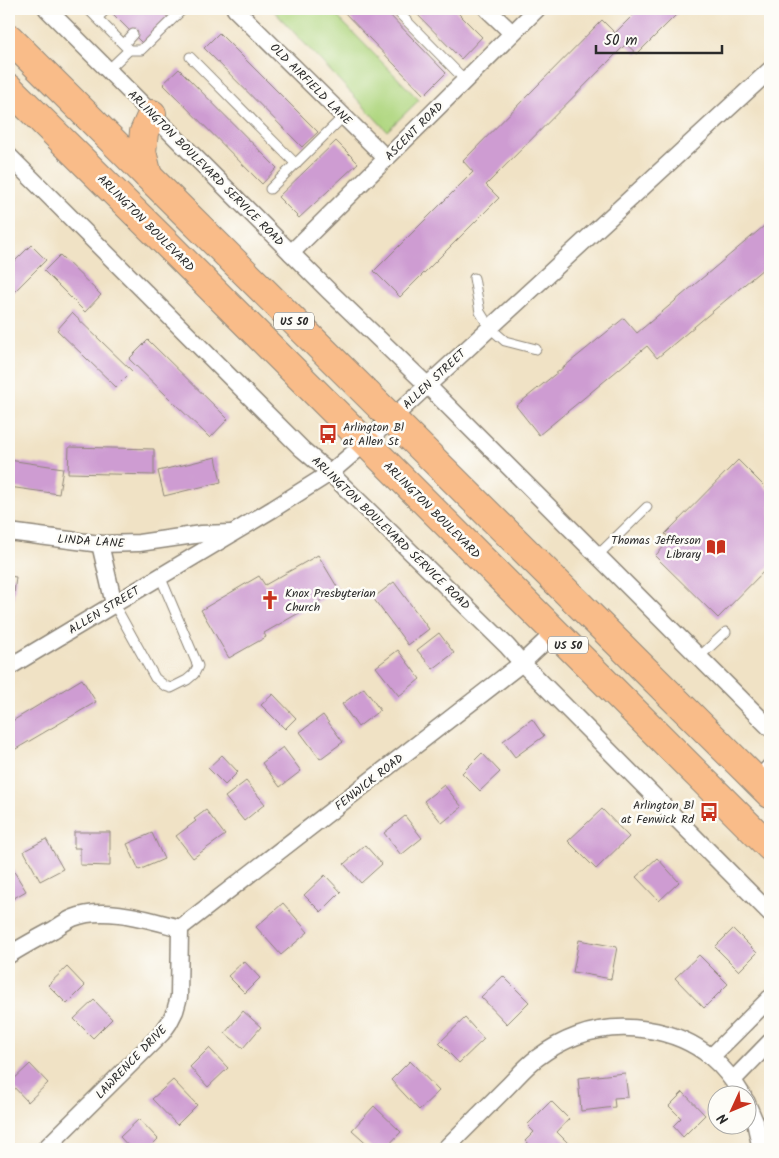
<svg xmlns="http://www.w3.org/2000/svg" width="779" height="1158" viewBox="0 0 779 1158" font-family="Kalam,sans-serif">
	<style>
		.green { fill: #b0d781; stroke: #6e8156 }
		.building { fill: #ce9cd2 }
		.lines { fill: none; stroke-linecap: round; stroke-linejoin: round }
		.lane-casing { stroke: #8e8678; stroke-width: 11 }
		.street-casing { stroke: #8e8678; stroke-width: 19 }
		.highway-casing { stroke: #8e8678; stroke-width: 30 }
		.lane { stroke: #fff; stroke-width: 9 }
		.street { stroke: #fff; stroke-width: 16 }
		.highway { stroke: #f9bc89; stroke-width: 28 }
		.labels { text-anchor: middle; stroke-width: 5; stroke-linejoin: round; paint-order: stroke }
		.shield { fill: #fdfcf7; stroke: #6a6a68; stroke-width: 1 }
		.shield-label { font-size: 11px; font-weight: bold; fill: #2b2b2b }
		.street-label { font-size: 12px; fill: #2b2b2b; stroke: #fdfcf7 }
		.poi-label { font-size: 12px; fill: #2b2b2b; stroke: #fdfcf7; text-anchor: start }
	</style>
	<rect width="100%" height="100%" fill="#fdfcf7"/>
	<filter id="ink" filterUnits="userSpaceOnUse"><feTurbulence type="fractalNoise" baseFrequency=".02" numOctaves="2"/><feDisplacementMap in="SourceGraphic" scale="10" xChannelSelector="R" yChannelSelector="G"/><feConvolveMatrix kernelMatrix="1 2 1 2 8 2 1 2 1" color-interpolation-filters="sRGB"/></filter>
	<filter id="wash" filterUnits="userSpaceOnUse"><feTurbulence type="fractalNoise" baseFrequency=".0096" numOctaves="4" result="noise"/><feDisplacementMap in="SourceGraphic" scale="20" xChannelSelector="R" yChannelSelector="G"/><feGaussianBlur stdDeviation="1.12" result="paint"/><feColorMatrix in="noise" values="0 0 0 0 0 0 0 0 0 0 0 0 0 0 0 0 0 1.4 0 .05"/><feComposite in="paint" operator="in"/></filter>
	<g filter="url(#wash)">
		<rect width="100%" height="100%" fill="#f0e2c5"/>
		<path class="green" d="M272,9H330L419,100L387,131Z"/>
		<g id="blocks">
			<g class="building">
				<path d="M108,9H159L174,23L148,49Z"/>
				<path d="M341,9H384L446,73L424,95Z"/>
				<path d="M412,9H454L482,37L461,59Z"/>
				<path d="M639,9H682L637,54L626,44L486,185L499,198L400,297L374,271L473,172L463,161L602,20L615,33Z"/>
				<path d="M219,33L318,132L302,147L204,48Z"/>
				<path d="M179,69L277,168L262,184L163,84Z"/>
				<path d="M336,141L358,163L299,218L278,197Z"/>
				<path d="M770,221V263L657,358L647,346L539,435L516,406L624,318L637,333Z"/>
				<path d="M31,245L46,260L9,297V267Z"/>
				<path d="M60,255L101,295L85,312L44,271Z"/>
				<path d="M72,313L132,371L116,387L57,330Z"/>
				<path d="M148,340L228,419L210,438L129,359Z"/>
				<path d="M69,447L154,449V475L68,473Z"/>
				<path d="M216,457L221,482L164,496L158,471Z"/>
				<path d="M9,460L63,468L59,494L9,487Z"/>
				<path d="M738,460L770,492V565L718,618L655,556L671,539L665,534Z"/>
				<path d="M318,555L339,590L264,633L266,637L229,658L201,610L259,576L265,585Z"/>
				<path d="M9,576L16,577L13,601H9Z"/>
				<path d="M394,582L429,629L408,645L373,598Z"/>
				<path d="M439,633L454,653L433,669L417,650Z"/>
				<path d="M398,650L420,679L399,696L376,667Z"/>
				<path d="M82,679L96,702L9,753V723Z"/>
				<path d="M364,688L380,710L358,727L342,704Z"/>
				<path d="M273,694L296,718L285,729L261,705Z"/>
				<path d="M323,715L343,742L320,759L300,732Z"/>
				<path d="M532,719L544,736L515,757L503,741Z"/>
				<path d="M283,747L301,771L280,787L262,763Z"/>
				<path d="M482,753L500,772L480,791L462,773Z"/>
				<path d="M222,755L238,772L225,785L208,768Z"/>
				<path d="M246,781L265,804L244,821L225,797Z"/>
				<path d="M444,785L462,807L442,823L424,801Z"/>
				<path d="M602,809L629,837L596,869L568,841Z"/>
				<path d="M206,810L225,835L193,858L176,836L196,821L194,819Z"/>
				<path d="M405,816L422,838L401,855L384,833Z"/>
				<path d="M74,832H110V866L80,865V848H74Z"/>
				<path d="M152,833L164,859L139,870L127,844Z"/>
				<path d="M46,839L63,869L40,881L24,851Z"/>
				<path d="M365,845L382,864L361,883L344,864Z"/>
				<path d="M657,858L679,882L659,901L636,877Z"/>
				<path d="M10,865L26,891L9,901V866Z"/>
				<path d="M325,875L341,892L321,912L304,895Z"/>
				<path d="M283,903L308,932L281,955L256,927Z"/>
				<path d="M733,929L757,953L739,971L715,947Z"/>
				<path d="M579,940L617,947L611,979L573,972Z"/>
				<path d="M699,955L728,984L704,1008L675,978Z"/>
				<path d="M244,961L260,978L245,993L228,976Z"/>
				<path d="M67,967L85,986L67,1004L48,985Z"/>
				<path d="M503,976L529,1002L507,1024L481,997Z"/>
				<path d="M94,1000L112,1019L93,1038L74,1019Z"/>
				<path d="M243,1011L261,1027L243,1048L225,1033Z"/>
				<path d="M465,1018L484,1039L459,1063L439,1043Z"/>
				<path d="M209,1048L228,1068L208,1087L190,1067Z"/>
				<path d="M410,1061L439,1091L419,1110L391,1080Z"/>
				<path d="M30,1064L48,1083L28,1102L10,1083Z"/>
				<path d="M625,1073L628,1097L614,1098L615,1107L581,1111L578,1078Z"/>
				<path d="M173,1080L197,1105L177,1125L152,1099Z"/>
				<path d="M683,1092L705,1115L683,1137L673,1126L681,1118L669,1106Z"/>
				<path d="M551,1101L569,1119L557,1132L570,1145L566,1149H534L525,1141L534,1132L527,1125Z"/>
				<path d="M374,1106L401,1132L385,1149H373L352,1130Z"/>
				<path d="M139,1119L158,1139L148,1149H131L120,1137Z"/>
			</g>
		</g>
	</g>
	<g filter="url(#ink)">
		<use href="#blocks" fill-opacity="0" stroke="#8e8678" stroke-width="1"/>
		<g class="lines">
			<g class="lane-casing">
				<g id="lane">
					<path d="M88,9L129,50"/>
					<path d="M395,9L465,80"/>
					<path d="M97,18L107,9"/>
					<path d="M124,44L133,34"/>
					<path d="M190,57L296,164"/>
					<path d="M108,70L129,50H141L183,9"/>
					<path d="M270,189L344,116"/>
					<path d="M474,278L480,312L490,328L505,341L536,349"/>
					<path d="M598,555L647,507"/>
					<path d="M114,604L155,678L165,686L171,688L187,680L194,674L198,666L160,576"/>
					<path d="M699,657L726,632"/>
				</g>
			</g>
			<g class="street-casing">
				<g id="street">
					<path d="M47,9L329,291L427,385L770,728"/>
					<path d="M235,9L386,158"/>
					<path d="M487,9L512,33"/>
					<path d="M9,156L302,449L330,473L507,646L522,663L770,913"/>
					<path d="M291,253L537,9"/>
					<path d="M9,532L100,544L139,543L201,534L231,533"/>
					<path d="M100,544L114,604"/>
					<path d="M9,667L273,509L330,473L365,443L770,70"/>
					<path d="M757,781L770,767"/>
					<path d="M180,928L522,663L555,632"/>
					<path d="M9,955C23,946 38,938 53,930C59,926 66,921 73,918C104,905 149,920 180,928"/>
					<path d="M711,1057L770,998"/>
					<path d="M733,1080L770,1042"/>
					<path d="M746,1101L755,1122L761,1149"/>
					<path d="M45,1149L162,1033L169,1023L175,1011L179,997L180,928"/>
					<path d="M445,1149C465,1129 486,1108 507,1087C517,1077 526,1066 537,1058C549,1049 563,1041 577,1036C620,1020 676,1028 711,1057C724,1068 734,1081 743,1096"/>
				</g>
			</g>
			<g class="highway-casing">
				<g id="highway">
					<path d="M9,38L770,794"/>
					<path d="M9,88L165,242L770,847"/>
					<path d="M148,176L142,152L144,132L152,114"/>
				</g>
			</g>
			<use href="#lane" class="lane"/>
			<use href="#street" class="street"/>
			<use href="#highway" class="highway"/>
		</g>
	</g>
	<defs>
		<g id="bus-bare" transform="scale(1.5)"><path d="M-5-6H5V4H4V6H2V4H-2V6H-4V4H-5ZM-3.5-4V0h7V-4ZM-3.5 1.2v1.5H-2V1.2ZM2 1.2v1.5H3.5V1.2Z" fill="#c8321e" stroke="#fdfcf7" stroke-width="2.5" paint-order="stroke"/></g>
		<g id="library-bare" transform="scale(1.5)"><path d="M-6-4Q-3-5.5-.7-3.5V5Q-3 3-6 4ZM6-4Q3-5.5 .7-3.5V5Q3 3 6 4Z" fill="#c8321e" stroke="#fdfcf7" stroke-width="2.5" paint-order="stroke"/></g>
		<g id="church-bare" transform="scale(1.5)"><path d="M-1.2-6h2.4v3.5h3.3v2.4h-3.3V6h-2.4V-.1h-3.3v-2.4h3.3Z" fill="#c8321e" stroke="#fdfcf7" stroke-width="2.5" paint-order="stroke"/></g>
	</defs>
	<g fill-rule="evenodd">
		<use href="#bus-bare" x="328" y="434"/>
		<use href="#library-bare" x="716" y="547"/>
		<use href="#church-bare" x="270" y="600"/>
		<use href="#bus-bare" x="709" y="812"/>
	</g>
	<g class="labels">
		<g class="shield">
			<rect x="274" y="312.5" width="40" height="17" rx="4"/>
			<rect x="548" y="636.5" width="40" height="17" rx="4"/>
		</g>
		<g class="shield-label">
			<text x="294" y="325">US 50</text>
			<text x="568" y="649">US 50</text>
		</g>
		<g class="street-label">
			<text transform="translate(311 84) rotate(45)" y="4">OLD AIRFIELD LANE</text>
			<text transform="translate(414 131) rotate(-45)" y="4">ASCENT ROAD</text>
			<text transform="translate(206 168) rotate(45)" y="4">ARLINGTON BOULEVARD SERVICE ROAD</text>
			<text transform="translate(146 223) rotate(45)" y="4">ARLINGTON BOULEVARD</text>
			<text transform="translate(434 379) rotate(-43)" y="4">ALLEN STREET</text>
			<text transform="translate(432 510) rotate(45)" y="4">ARLINGTON BOULEVARD</text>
			<text transform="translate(391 533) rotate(44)" y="4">ARLINGTON BOULEVARD SERVICE ROAD</text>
			<text transform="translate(91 541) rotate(4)" y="4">LINDA LANE</text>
			<text transform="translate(104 610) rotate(-31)" y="4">ALLEN STREET</text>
			<text transform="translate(369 782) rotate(-38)" y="4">FENWICK ROAD</text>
			<text transform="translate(131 1062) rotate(-46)" y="4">LAWRENCE DRIVE</text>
		</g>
		<g class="poi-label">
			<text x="343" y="431">Arlington Bl<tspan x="343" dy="14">at Allen St</tspan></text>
			<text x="701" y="544" text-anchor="end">Thomas Jefferson<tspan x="701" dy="14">Library</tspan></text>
			<text x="285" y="597">Knox Presbyterian<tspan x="285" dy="14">Church</tspan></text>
			<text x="694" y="809" text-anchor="end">Arlington Bl<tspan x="694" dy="14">at Fenwick Rd</tspan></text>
		</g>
	</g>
	<rect width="779" height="1158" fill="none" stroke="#fdfcf7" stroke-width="30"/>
	<g transform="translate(732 1110) rotate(226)"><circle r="24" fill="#fdfcf7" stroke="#a9a8a5"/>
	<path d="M0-4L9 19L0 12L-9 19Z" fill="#c8321e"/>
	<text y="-8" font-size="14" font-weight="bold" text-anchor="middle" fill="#2b2b2b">N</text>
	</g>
	<path d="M596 45v8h126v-8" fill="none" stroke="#2b2b2b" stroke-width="2.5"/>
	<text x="604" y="45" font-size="15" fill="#2b2b2b" stroke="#fdfcf7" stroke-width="4" paint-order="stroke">50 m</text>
</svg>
